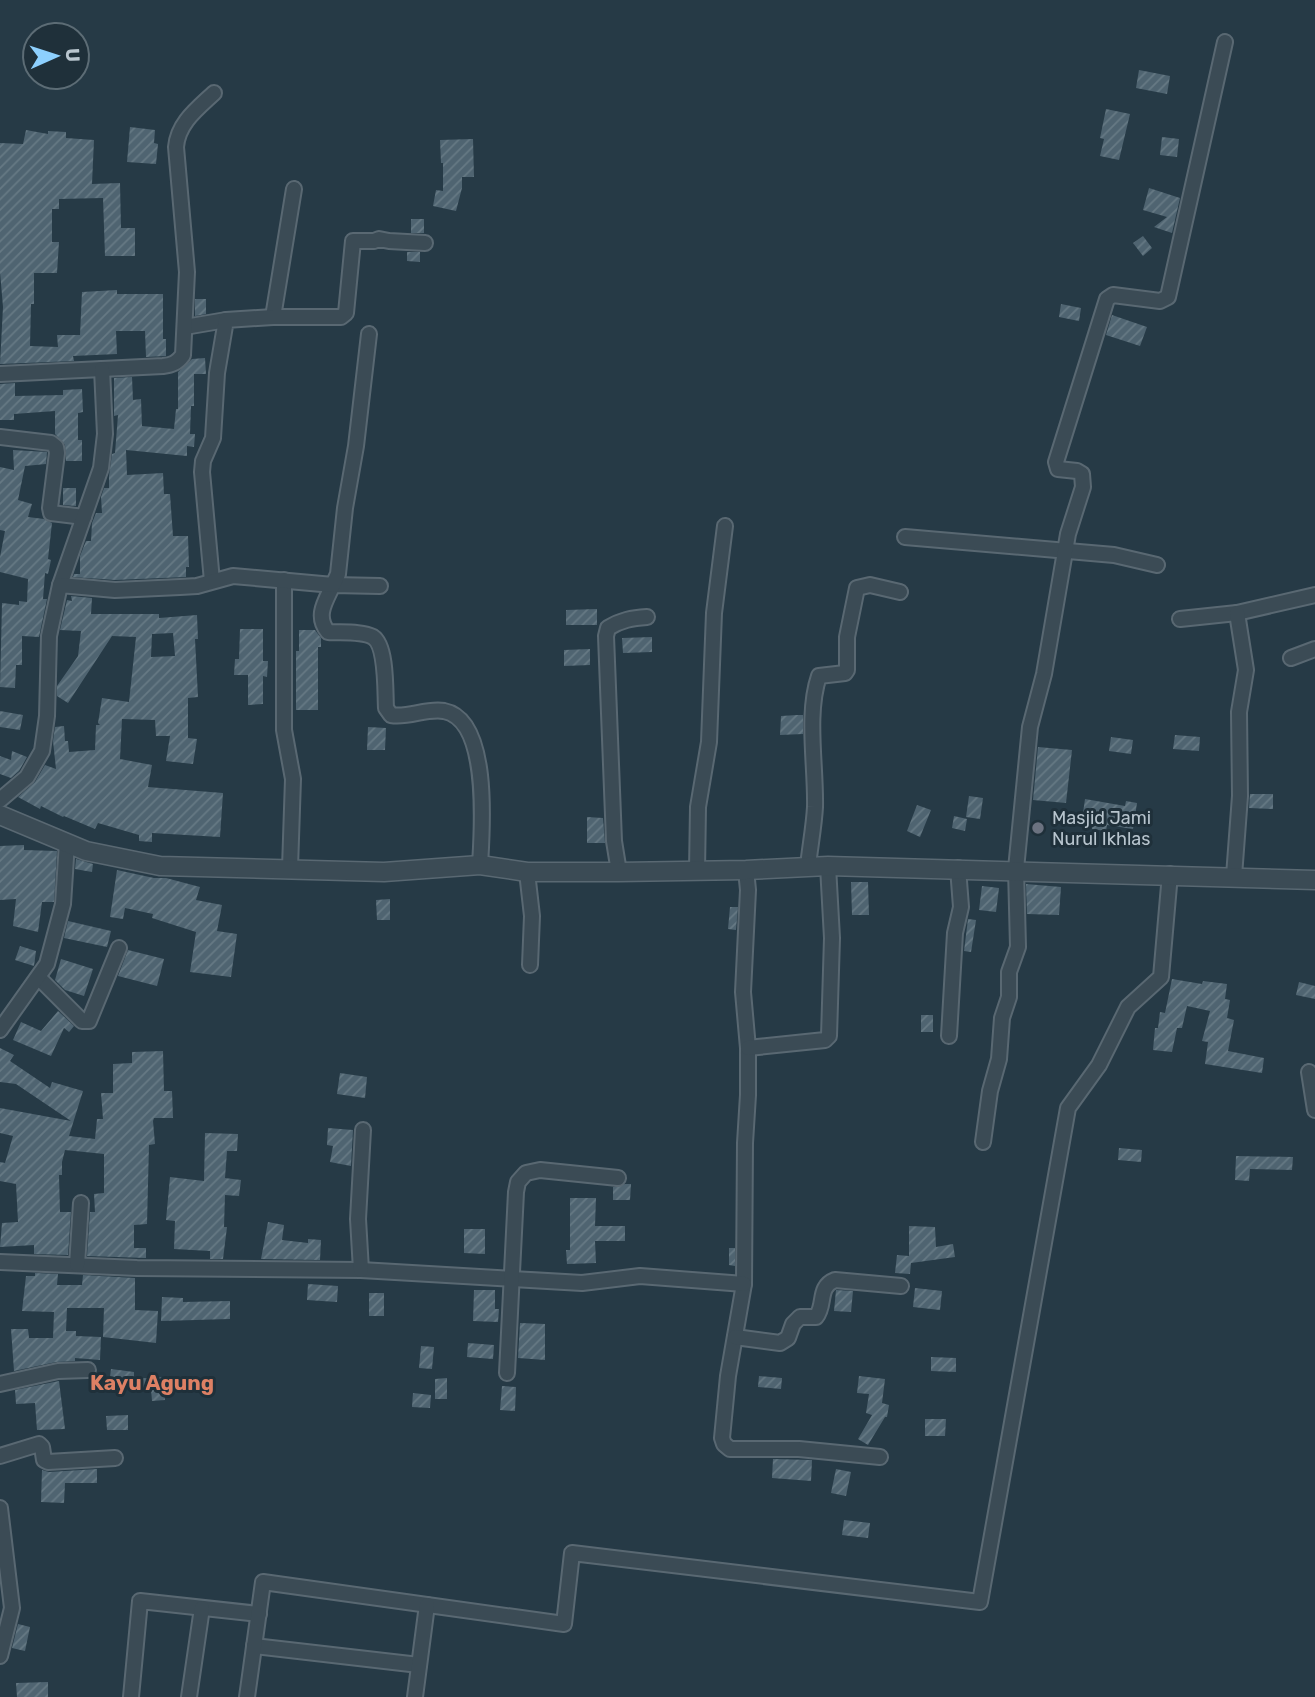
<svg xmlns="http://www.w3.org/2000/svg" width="1315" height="1697" viewBox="0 0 1315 1697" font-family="Rubik,sans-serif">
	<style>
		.building { fill: url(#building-hatch); fill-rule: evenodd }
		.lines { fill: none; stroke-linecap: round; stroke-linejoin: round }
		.minor-casing { stroke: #596872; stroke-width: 18 }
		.tertiary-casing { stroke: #596872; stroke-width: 21 }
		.minor { stroke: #3b4b55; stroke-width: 14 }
		.tertiary { stroke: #3b4b55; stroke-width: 18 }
		.worship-dot { fill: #6b7280; stroke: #1f303a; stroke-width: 2.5 }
		.labels { text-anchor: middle; stroke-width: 6; stroke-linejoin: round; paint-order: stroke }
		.poi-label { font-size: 18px; fill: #b8c5ce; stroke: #1f303a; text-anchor: start }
		.quarter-label { font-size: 21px; font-weight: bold; fill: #dd8064; stroke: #1f303a }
	</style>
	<defs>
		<pattern id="building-hatch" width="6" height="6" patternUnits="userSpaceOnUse" patternTransform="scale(1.75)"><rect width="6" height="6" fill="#4f6471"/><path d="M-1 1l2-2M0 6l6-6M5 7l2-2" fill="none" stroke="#667984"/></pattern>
	</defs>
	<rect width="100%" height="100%" fill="#263a46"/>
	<g class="building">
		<path d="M1139,70L1170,76L1167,94L1136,88Z"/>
		<path d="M1106,109L1130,114L1119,160L1100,156L1104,139L1100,138Z"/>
		<path d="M130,127L155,130L154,143L158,144L156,164L127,162Z"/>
		<path d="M26,130L48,134V131L66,132V138L94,140L92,184L120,183L121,228H135V256H105L103,198L59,199V209H52V242H59L57,273H34V304H31L30,346L58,347L57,335H80L82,292L117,290V294H163V339H166V356L146,357L145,331H116L117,354L73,356L74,361L0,364L3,307L0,272V143L23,144Z"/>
		<path d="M1162,137L1179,139L1177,157L1160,155Z"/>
		<path d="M473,139L474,177H462V188L456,211L433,206L436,190L443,191V163H441L440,140Z"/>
		<path d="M1149,188L1180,198L1172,233L1154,227L1167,217L1143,210Z"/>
		<rect x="411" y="219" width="13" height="14"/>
		<path d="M1143,236L1152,248L1143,256L1133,243Z"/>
		<path d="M407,252H420V262L407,261Z"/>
		<path d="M195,299H206V314L195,316Z"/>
		<path d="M1061,304L1081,308L1079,321L1059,317Z"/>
		<path d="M1112,315L1147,327L1140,346L1106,335Z"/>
		<path d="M205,358L206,374H194V406H191L190,434H195L194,447L187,446V456L126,450L127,475L163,473L164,494H170L173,536H188L189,567H186V577L115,580L73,577L74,574H80V556L86,541H91L92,523L96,513H102L101,497L104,488H109V476L112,454L115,453L118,415L114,416V378L132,377L133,400L141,399L142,426L174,429L176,409H178V372L192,359Z"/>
		<path d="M15,383V396L63,395V390L82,389L83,412L78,413V440H82V461H66L65,445L55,434V411L14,414V420H0V384Z"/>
		<path d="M13,450L47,452L46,464L25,466L18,500L32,504L28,517L44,519L52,523L48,559L51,560L48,574L45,573L43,599H47L39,637L22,636V665H16L15,688L0,687L2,603L19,605V601L27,602L28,579L0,572V557L5,531L0,530V467L14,470Z"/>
		<path d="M63,488H76V506L63,505Z"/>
		<path d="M71,596L92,598L91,614H159V618L197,615L198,639H195L198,697L188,698V738L197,739L193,764L166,761L170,736H156L155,720L122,719L120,759L152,765L148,787L223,793L220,837L152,833V842L139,841V835L98,823L95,829L64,816L63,817L41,806L40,809L18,797L35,782L45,765L56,769L53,741L55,727L64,726L65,741H68L69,752L95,750L96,725H100L98,723L102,698L129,702L136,637L112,636L68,703L57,696V686L78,656L81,631L60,630L67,600L72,601ZM173,633L175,656L151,657L152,634Z"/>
		<path d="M597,609V625H566V610Z"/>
		<path d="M240,629H263V661H268L267,677L263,676V704L248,705V675H234L235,659H239Z"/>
		<path d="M299,630H315L321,638V647H318V710H296V651H299Z"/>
		<path d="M652,637V652L623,653L622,638Z"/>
		<path d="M590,649V665L564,666V650Z"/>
		<path d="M0,711L23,715L20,730L0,727Z"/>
		<path d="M797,715H803V734L780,735L781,716Z"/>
		<path d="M368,727L386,728L385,750H367Z"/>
		<path d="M1175,735L1200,737L1199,751L1173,749Z"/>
		<path d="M1111,737L1133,740L1131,754L1109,751Z"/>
		<path d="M1038,747L1072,750L1066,803L1033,800Z"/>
		<path d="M12,751L27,757L19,771L11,778L0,774V756L11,760Z"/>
		<path d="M1250,794H1273V809L1249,808Z"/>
		<path d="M969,796L983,798L980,819L966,817Z"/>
		<path d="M1085,799L1125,806L1126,801L1137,803L1133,829L1107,825L1106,831L1092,829L1093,822L1082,820Z"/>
		<path d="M917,805L931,810L920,837L907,831Z"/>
		<path d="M954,816L967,819L965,831L952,828Z"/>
		<path d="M587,817L603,818L605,843H587Z"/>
		<path d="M24,845V850L57,851L54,902H42L38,932L13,926L16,899L0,900V846Z"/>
		<path d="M76,859L93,864L92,872L75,869Z"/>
		<path d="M117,870L154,878H166L200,887L196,900L222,905L217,931L237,934L231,977L190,972L196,932L152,918L153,914L125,908L123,919L110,917Z"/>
		<path d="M851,882H868L869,915H852Z"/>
		<path d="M1026,884L1061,887L1059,915L1027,914Z"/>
		<path d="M982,886L999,888L996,912L979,910Z"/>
		<path d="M390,899V920H377L376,900Z"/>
		<path d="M730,907H738L736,930L728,929Z"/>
		<path d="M968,919L976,920L971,952L964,951Z"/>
		<path d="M68,921L111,931L107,947L64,938Z"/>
		<path d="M20,946L36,951L34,966L15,960Z"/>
		<path d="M128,950L164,959L157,986L118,976Z"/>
		<path d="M61,959L93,969L84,996L65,990L55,980Z"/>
		<path d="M1172,979L1202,984L1203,981L1227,984L1225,999L1230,1000L1227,1018L1234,1020L1228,1051L1264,1058L1262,1073L1205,1064L1208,1042L1202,1041L1210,1011L1187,1006L1182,1028H1177L1172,1052L1153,1050L1155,1028H1158L1160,1012L1165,1013Z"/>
		<path d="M1299,982L1315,986V999L1296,995Z"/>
		<path d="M58,1011L74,1026L69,1032L64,1028L51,1056L13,1040L21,1022L41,1031Z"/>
		<rect x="921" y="1015" width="12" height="17"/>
		<path d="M0,1048L14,1055L10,1061L50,1088L52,1082L83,1091L69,1136L95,1139L97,1119H103L101,1093H113V1064L132,1063V1052L163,1051L164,1091H172L173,1118H154L153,1121L155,1144L149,1145L147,1224L134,1225V1248H146V1258L87,1256L90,1212H95L94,1194L104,1193V1154L65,1150L62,1162V1175H59L60,1212H71L68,1255L34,1254V1245L0,1247L2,1223L18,1222L16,1184L0,1181V1162L5,1163L13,1136L0,1133V1108L71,1121L16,1084L0,1082Z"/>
		<path d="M340,1073L367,1077L365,1098L337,1094Z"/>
		<path d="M328,1128L353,1130L351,1166L330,1162L333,1146L327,1145Z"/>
		<path d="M205,1133L238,1134L237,1151H227L225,1178L241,1180L239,1196L225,1195L224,1227H227L223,1259H210V1251L174,1249L175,1221L166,1220L170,1177L204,1181Z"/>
		<path d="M1119,1148L1142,1150L1141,1162L1118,1160Z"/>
		<path d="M1236,1156L1293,1157L1292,1170L1250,1169L1249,1181L1235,1180Z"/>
		<path d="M625,1184H631L630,1200H613V1187Z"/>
		<path d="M570,1198H596L595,1226H625V1241H595L596,1263L567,1264L566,1250H570Z"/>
		<path d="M268,1222L284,1225L282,1240L308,1243V1239L321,1240L320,1260L261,1259Z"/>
		<path d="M909,1226L935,1227L936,1247L953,1244L955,1257L911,1263L910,1274L895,1273L897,1255L909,1256Z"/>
		<path d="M464,1229H485V1254L464,1253Z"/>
		<path d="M729,1248H735V1266L729,1265Z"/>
		<path d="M35,1273L58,1274L57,1285H82L83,1275L135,1278V1310L158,1311L156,1343L103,1337L104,1308H67L66,1331H76V1336L101,1337L100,1360L75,1358V1361L56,1362L14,1371L11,1329H28L29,1338H53L54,1312L22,1311L26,1276H35Z"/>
		<path d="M308,1284L338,1286L337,1302L307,1300Z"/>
		<path d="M915,1288L942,1291L940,1310L913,1307Z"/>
		<path d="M474,1290H495V1309H499L498,1322L473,1321Z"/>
		<path d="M836,1290L853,1291L851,1312L834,1311Z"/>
		<rect x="369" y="1293" width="15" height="23"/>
		<path d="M162,1297L183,1298V1302L230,1301V1319L161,1321Z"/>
		<path d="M520,1323L545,1324V1360L518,1358Z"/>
		<path d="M468,1343L494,1345L493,1359L467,1357Z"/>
		<path d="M421,1346L434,1347L432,1369L419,1368Z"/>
		<path d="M931,1357L956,1358V1372L931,1371Z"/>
		<path d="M111,1369L134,1372V1379L163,1377L165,1400L152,1401L151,1389L109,1385Z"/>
		<path d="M759,1376L782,1378L781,1389L758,1387Z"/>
		<path d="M859,1376L885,1379L882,1403L889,1405L887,1417H885L868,1445L858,1439L872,1415L866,1413L869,1394L857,1393Z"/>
		<path d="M447,1378V1399H435V1379Z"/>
		<path d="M59,1381L65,1429L37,1430L35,1403L16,1404L15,1390Z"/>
		<path d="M502,1386L516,1387L515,1411L500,1410Z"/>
		<path d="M413,1393L431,1395L430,1408L412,1407Z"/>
		<path d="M128,1415V1430H107L106,1416Z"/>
		<path d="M925,1419H946L945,1436H925Z"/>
		<path d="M773,1459L812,1460L811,1481L772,1478Z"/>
		<path d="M97,1469V1483H65L64,1503L41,1502L42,1470L49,1472Z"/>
		<path d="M836,1469L851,1472L846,1496L831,1493Z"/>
		<path d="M844,1520L870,1523L868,1538L842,1535Z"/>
		<path d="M18,1624L30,1627L25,1651L12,1648Z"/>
		<path d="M48,1682V1697H17L16,1683Z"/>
	</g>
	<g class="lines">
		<g class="minor-casing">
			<g id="minor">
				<path d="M273,317L294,189"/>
				<path d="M185,327L226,320"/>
				<path d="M0,374L163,366C172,365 177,363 183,355L187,272L176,147C178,123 197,109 214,93"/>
				<path d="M0,437L51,443L56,447L57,453L50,508L51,513L84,517"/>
				<path d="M905,537L1114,555L1157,565"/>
				<path d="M284,580V730L293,779L290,868"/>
				<path d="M212,581L202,472L203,461L213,438L217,373L226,320L273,317H341L346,313L353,241H374L379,239L389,241L425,243"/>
				<path d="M60,585L101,468L105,434L102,369"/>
				<path d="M380,586L333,585C325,602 315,616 328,632C341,633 362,631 373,637C387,646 385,692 386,708L391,715C409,718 426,708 444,711C491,720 482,831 480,865"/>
				<path d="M1180,619L1237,613L1315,595"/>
				<path d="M1291,658L1315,649"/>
				<path d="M0,800L27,777L42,751L47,716L49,636L60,585L115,590L180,587L197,586L233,576L333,585L338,574L345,508L356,446L369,334"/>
				<path d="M808,866C810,847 814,826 815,807C816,766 806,714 819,676L845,673L847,670V637L857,588L870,585L900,592"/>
				<path d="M746,870L748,890L743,992L748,1048V1095L745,1143L744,1284L728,1376L722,1438L724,1444L730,1449H799L880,1457"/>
				<path d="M697,871L698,807L709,742L714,613L725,526"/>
				<path d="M527,872L532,916L530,965"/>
				<path d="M619,872L614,841L606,636L608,628C621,620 632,618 647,617"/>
				<path d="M1234,876L1240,796L1239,712L1246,670L1237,613"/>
				<path d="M39,978L82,1021H89L119,948"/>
				<path d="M0,1030L47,964L63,904L67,842"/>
				<path d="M949,1036L955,933L961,907L958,868"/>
				<path d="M748,1048L825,1040L829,1036L832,938L828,866"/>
				<path d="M1309,1072L1315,1110"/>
				<path d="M983,1142L990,1091L999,1059L1002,1018L1009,997V972L1018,947L1016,869L1030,727L1044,674L1068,534L1083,487L1082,474L1077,471L1058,469L1056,462L1107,299L1113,295L1160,301L1168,297L1225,42"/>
				<path d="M0,1262L137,1268L361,1270L582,1283L640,1276L744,1284"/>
				<path d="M77,1265L81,1203"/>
				<path d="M361,1270L358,1219L363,1130"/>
				<path d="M735,1337L780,1343L788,1338L793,1324L800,1317H816C826,1305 817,1287 835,1280L901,1286"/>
				<path d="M507,1373L516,1192L518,1182L526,1173L540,1170L618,1178"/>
				<path d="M0,1384L58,1371L88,1370"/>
				<path d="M0,1456L39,1444L42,1447L44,1460L48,1462L115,1458"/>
				<path d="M0,1508L12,1608L0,1656"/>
				<path d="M254,1646L419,1665"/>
				<path d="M131,1697L140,1601L259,1614"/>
				<path d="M189,1697L202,1608"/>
				<path d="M247,1697L263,1582L564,1624L572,1553L980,1602L1068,1108L1099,1065L1128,1007L1161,977L1170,874"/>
				<path d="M415,1697L427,1605"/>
			</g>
		</g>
		<g class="tertiary-casing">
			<path id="tertiary" d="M0,815L86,851L160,866L384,872L480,865L527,872H619L746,870L828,866L1315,880"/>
		</g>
		<use href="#minor" class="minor"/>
		<use href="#tertiary" class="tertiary"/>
	</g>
	<circle class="worship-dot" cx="1038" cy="828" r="7"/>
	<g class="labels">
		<g class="poi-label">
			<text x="1052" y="824">Masjid Jami<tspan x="1052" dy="21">Nurul Ikhlas</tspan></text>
		</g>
		<g class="quarter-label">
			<text x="152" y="1390">Kayu Agung</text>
		</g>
	</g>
	<g transform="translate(56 56) rotate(87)"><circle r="33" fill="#1f303a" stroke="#5c6c75" stroke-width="2"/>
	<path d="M0-5L12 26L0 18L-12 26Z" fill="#8dd0fe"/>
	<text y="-10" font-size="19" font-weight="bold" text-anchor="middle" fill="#b8c5ce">U</text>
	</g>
</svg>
